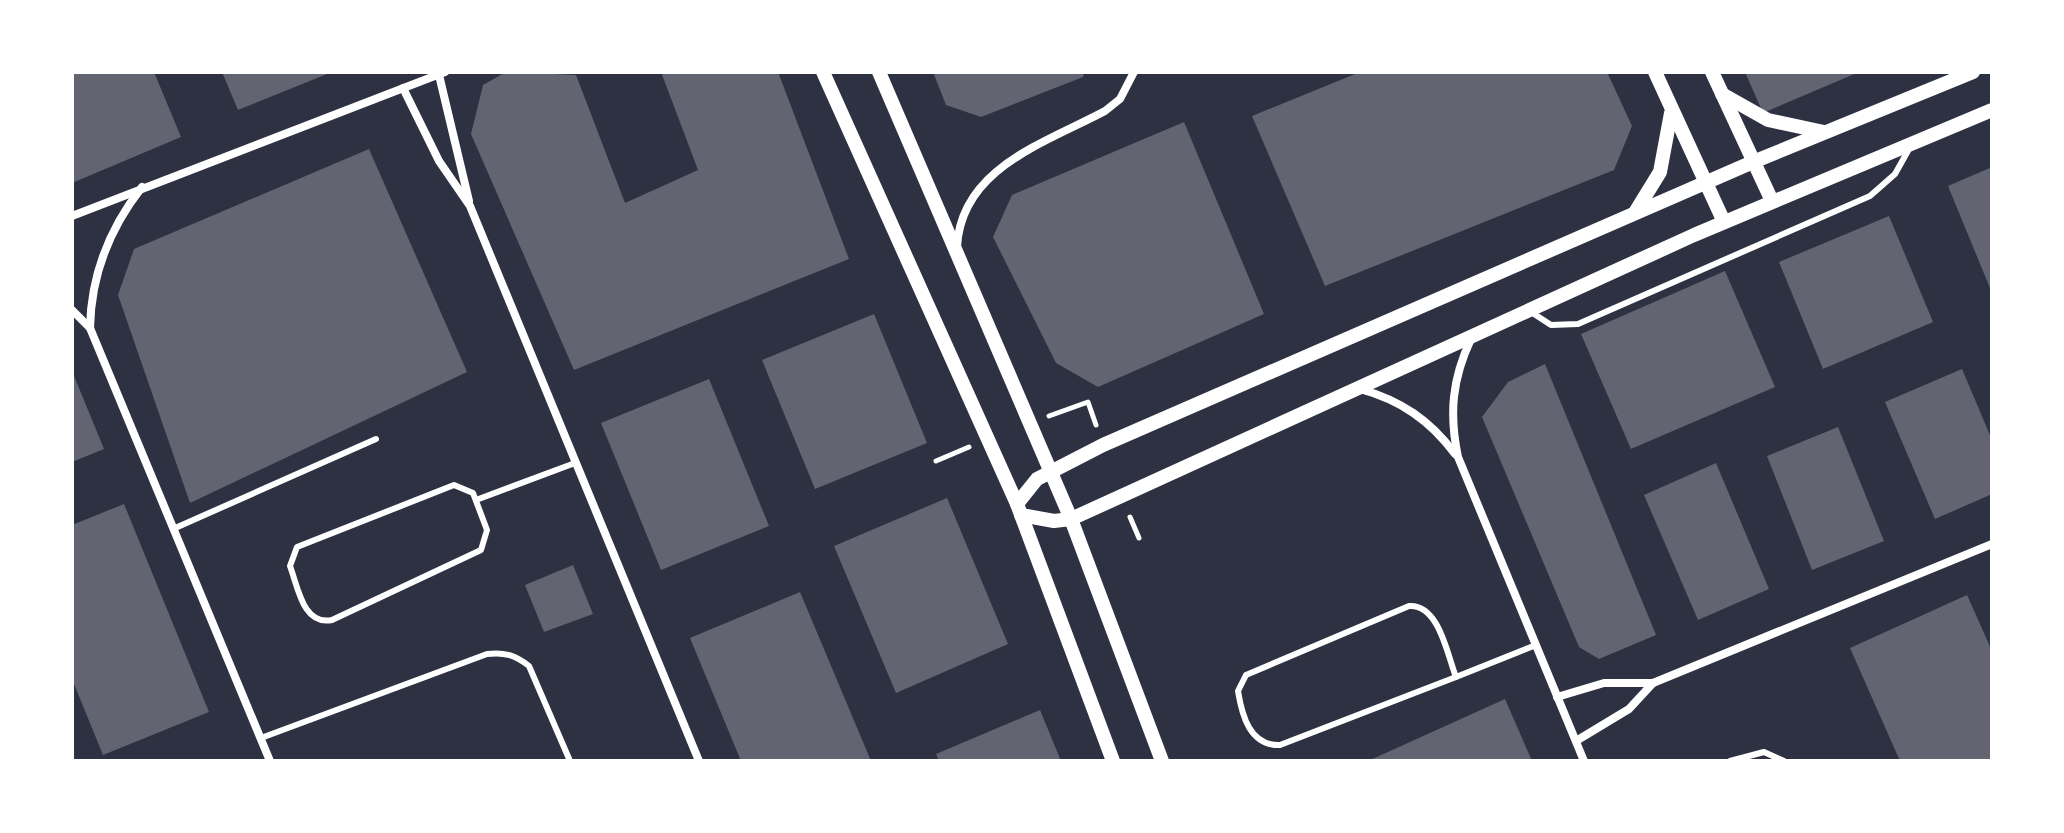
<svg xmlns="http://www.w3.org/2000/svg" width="2064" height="833" viewBox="0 0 2064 833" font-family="'Work Sans',sans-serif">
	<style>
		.building { fill: #626471 }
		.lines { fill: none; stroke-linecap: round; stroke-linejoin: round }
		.path { stroke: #fff; stroke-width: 5 }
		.service { stroke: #fff; stroke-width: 6 }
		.minor { stroke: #fff; stroke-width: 8 }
		.tertiary { stroke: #fff; stroke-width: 14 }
	</style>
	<rect width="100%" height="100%" fill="#2d3142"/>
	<g class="building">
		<path d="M72,72H154L181,137L72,183Z"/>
		<path d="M222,72H332L238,110Z"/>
		<path d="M506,72L576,75L625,203L698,170L661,72H778L849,259L574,370L471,134L483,85Z"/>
		<path d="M933,72H1084L1083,77L981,117L946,105Z"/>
		<path d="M1360,72H1607L1632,126L1614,170L1325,286L1252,116Z"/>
		<path d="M1745,72H1859L1763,113Z"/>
		<path d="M1184,122L1264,314L1098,387L1056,363L993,237L1012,195Z"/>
		<path d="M369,149L467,372L190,503L118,295L134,249Z"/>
		<path d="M1992,167V293L1948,186Z"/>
		<path d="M1889,216L1933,322L1823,369L1779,262Z"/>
		<path d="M1725,271L1775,387L1631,449L1581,334Z"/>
		<path d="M874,314L927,443L815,489L762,360Z"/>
		<path d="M1545,364L1656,635L1599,659L1579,647L1482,417L1508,382Z"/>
		<path d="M1962,369L1992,440V494L1935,519L1885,402Z"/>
		<path d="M72,371L104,449L72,462Z"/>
		<path d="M709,379L769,526L661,570L601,423Z"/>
		<path d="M1838,427L1884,541L1812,570L1767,456Z"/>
		<path d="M1716,463L1769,589L1698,620L1644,495Z"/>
		<path d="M947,498L1008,644L896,693L834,546Z"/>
		<path d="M124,504L209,712L103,755L72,679V525Z"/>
		<path d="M573,565L593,614L544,632L525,585Z"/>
		<path d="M800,592L871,761H741L690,638Z"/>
		<path d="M1967,595L1992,651V761H1900L1850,648Z"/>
		<path d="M1505,699L1532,761H1368Z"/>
		<path d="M1040,710L1061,761H939L936,754Z"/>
	</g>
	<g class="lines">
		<g class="path">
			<path d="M1049,416L1088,402L1096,425"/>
			<path d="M936,461L969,447"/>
			<path d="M1130,517L1139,538"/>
		</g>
		<g class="service">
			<path d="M1528,310L1551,325L1578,324L1870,196L1895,174L1909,149"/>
			<path d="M454,485L473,493L487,530L481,550L332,620C303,626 298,587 290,566L297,547Z"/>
			<path d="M476,500L575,463"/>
			<path d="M173,529L376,439"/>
			<path d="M1409,606C1439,604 1447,654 1456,677L1280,745C1250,746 1242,716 1238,691L1246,675Z"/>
			<path d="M1456,677L1536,645"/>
			<path d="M261,738L487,654C505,652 515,655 529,666L570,761"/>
			<path d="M1730,761L1764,752L1784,761"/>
		</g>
		<g class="minor">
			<path d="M439,75L469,201"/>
			<path d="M403,88L439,161L470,206L699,761"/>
			<path d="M142,187C109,229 91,274 90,328L270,761"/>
			<path d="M72,216L445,72"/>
			<path d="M957,247C961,168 1045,143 1105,111L1120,99L1134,72"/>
			<path d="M72,310L90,328"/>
			<path d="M1471,339C1452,379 1449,414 1458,457L1584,761"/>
			<path d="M1360,389C1400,400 1430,420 1455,454"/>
			<path d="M1557,697L1604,683H1653L1992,544"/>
			<path d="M1576,741L1629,709L1653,683"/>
		</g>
		<g class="tertiary">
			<path d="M823,72L1017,504L1113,761"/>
			<path d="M879,72L1071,519L1162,761"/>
			<path d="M1655,72L1724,222"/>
			<path d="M1712,72L1772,201"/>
			<path d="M1722,94L1768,120L1824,132"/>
			<path d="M1636,211L1660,172L1671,113"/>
			<path d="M1017,504L1037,479L1103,445L1753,162L1973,72"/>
			<path d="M1021,515L1054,521L1071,519L1694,235L1992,110"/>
		</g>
	</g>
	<rect width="2064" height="833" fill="none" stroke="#ffffff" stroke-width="148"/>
</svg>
